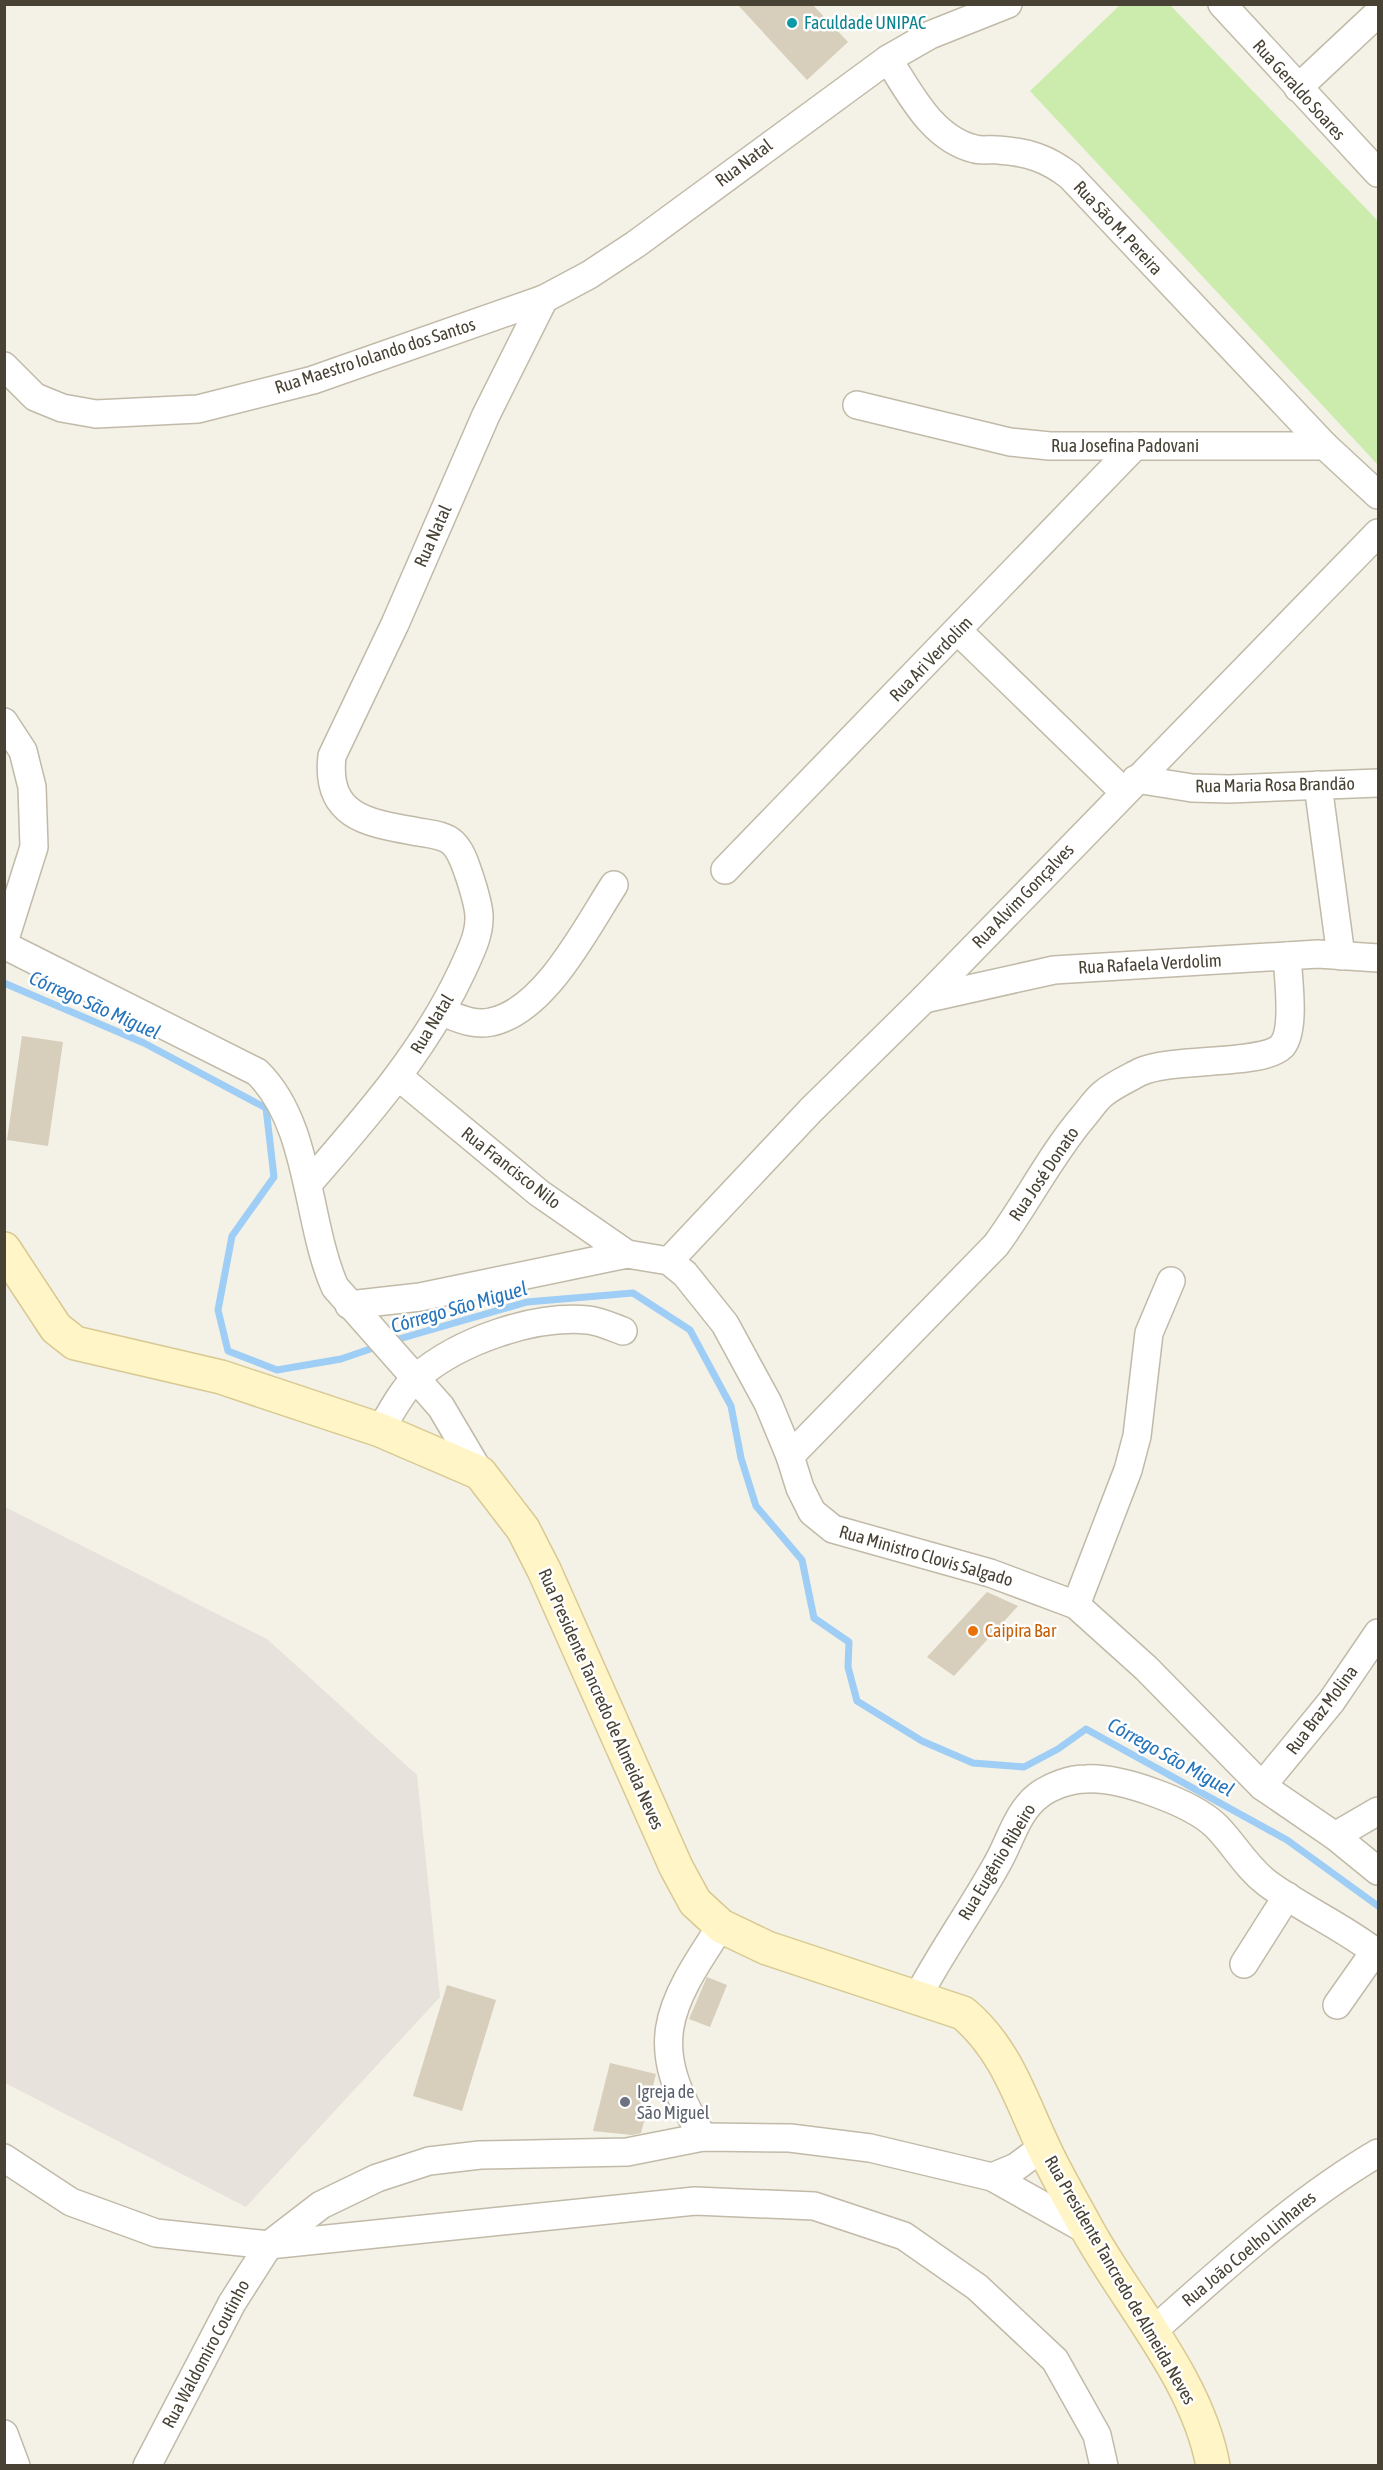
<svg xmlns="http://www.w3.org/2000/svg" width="1383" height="2470" viewBox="0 0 1383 2470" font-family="'Asap Condensed',sans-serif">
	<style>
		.industrial { fill: #e7e2db }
		.green { fill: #cbecac }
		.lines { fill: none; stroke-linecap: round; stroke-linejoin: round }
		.stream { stroke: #9ecdf6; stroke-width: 7 }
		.building { fill: #d7cebb }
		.street-casing { stroke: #c1baa8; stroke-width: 30 }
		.secondary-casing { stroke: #d8c993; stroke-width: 36 }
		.street { stroke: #fff; stroke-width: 27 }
		.secondary { stroke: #fff5c6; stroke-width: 33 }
		.culture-dot { fill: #0f9aa8; stroke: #fff; stroke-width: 2 }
		.food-dot { fill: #e8710a; stroke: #fff; stroke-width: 2 }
		.worship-dot { fill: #6b7280; stroke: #fff; stroke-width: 2 }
		.labels { text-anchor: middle; stroke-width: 5; stroke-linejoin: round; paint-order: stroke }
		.culture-label { font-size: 18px; fill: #0d838f; stroke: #fff; text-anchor: start }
		.street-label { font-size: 18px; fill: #484235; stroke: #fff }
		.food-label { font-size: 18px; fill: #c56008; stroke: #fff; text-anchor: start }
		.worship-label { font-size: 18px; fill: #5b616d; stroke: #fff; text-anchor: start }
		.water-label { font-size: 20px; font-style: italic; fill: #2674bc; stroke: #fff }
	</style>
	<rect width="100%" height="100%" fill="#f4f1e6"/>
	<path class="industrial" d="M5,1507L267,1639L417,1775L440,1997L246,2207L5,2083Z"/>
	<path class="green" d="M1120,5H1170L1378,221V465L1030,91Z"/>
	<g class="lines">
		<g class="stream">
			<path d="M4,983L144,1043L266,1108L274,1177L232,1236L218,1310L228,1351L277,1370L341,1359L379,1346"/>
			<path d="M392,1341L527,1302L633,1293L690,1330L731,1406L741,1458L756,1506L802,1560L814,1618L849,1642L848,1667L857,1701L922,1741L973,1763L1024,1767L1058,1749L1086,1729L1287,1840L1378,1906"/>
		</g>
	</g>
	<g class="building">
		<path d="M737,4H812L848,42L807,80Z"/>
		<path d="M22,1036L63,1042L48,1146L7,1140Z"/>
		<path d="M987,1592L1018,1606L954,1676L927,1657Z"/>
		<path d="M707,1977L727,1985L710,2027L689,2019Z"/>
		<path d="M447,1985L496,2000L462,2111L413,2096Z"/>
		<path d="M610,2063L656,2074L641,2133L632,2135L593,2131Z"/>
	</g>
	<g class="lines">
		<g class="street-casing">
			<g id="street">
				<path d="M1222,4L1378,173"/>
				<path d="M888,59C910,93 932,139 975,149C982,151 991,149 998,150C1027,152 1047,158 1070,176L1325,446"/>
				<path d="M1298,88L1378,13"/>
				<path d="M4,366L35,397L62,408L96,414L198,409L313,380L544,299L589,275L636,244L888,59L930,35L1008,4"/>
				<path d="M857,405L1010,442L1050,446H1325L1378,495"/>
				<path d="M958,631L1124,792"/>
				<path d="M4,722L23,751L32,787L34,847L4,942"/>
				<path d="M1136,779L1192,788L1229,789L1378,783"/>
				<path d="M1318,785L1341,956"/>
				<path d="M725,870L1135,446"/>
				<path d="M4,945L257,1072C311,1124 306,1222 335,1287L441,1407L480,1473"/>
				<path d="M924,999L1054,970L1318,954L1378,958"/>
				<path d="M442,1012C458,1018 474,1026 491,1022C545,1011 586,928 614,885"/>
				<path d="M399,1077L539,1193L627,1254"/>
				<path d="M309,1183C367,1116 424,1052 462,971C470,953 480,935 479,915C478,902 473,887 469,875C465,864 462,852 453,843C445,835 430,834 419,832C369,823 325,818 332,756L395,624L486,415L544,299"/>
				<path d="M669,1261L811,1110L924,999L1378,533"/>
				<path d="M349,1305L420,1297L627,1254L669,1261L685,1274L725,1324L768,1403L790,1456L800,1488L812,1512L833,1529L990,1573L1076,1605L1146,1668L1262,1786L1335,1836L1378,1871"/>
				<path d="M380,1430C391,1413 402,1390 417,1377C459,1341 533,1315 588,1320C599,1321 612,1327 623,1331"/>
				<path d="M790,1456L996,1245C1027,1203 1050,1156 1083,1117C1090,1109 1096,1099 1104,1093C1114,1085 1129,1078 1140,1072C1173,1057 1263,1066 1282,1046C1296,1030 1288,977 1287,956"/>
				<path d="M1076,1605L1128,1470L1137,1436L1149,1333L1171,1281"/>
				<path d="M1262,1786L1331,1702L1378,1633"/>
				<path d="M1335,1836L1378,1811"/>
				<path d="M1244,1964L1287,1896"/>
				<path d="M918,1996C942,1951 972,1909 997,1864C1010,1842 1017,1811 1039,1795C1051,1786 1070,1779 1086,1779C1120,1777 1191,1802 1216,1826C1234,1844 1246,1867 1267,1883C1302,1909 1344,1927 1378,1954"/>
				<path d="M1337,2005L1375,1951"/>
				<path d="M703,2137C646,2045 665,2010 721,1926"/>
				<path d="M4,2158L71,2202L156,2233L269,2245L695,2201L814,2206L904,2236L977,2287L1055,2360L1097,2435L1104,2466"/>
				<path d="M992,2177L1016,2167L1043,2147"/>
				<path d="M1153,2331C1225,2267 1295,2202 1378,2153"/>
				<path d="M4,2434L16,2466"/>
				<path d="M147,2466L232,2303L269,2245L321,2205L377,2178L429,2161L480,2155L627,2152L703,2137L790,2138L870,2148L992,2177L1088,2231"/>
			</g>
		</g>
		<g class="secondary-casing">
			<path id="secondary" d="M4,1249L56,1328L75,1343L221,1377L380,1430L480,1473L523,1529L544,1570L676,1867L695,1902L721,1926L767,1948L963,2013C1005,2048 1020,2097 1042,2144C1055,2173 1072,2201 1087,2229C1128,2303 1198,2381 1213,2466"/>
		</g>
		<use href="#street" class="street"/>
		<use href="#secondary" class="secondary"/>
	</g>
	<circle class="culture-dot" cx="792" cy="23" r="6"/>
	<circle class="food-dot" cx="973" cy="1631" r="6"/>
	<circle class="worship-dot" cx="625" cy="2102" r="6"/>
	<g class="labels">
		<g class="culture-label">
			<text x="804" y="29">Faculdade UNIPAC</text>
		</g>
		<g class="street-label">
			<text transform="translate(1299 90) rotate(48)" y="6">Rua Geraldo Soares</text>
			<text transform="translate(744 163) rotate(-37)" y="6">Rua Natal</text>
			<text transform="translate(1118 228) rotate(47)" y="6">Rua São M. Pereira</text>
			<text transform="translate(375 356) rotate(-18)" y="6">Rua Maestro Iolando dos Santos</text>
			<text x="1125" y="452">Rua Josefina Padovani</text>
			<text transform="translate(433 536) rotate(-66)" y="6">Rua Natal</text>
			<text transform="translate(931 659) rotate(-46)" y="6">Rua Ari Verdolim</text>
			<text transform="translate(1275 785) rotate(-1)" y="6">Rua Maria Rosa Brandão</text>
			<text transform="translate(1023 896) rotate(-46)" y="6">Rua Alvim Gonçalves</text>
			<text transform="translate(1150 964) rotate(-3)" y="6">Rua Rafaela Verdolim</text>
			<text transform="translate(432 1024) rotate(-59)" y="6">Rua Natal</text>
			<text transform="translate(511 1168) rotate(38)" y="6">Rua Francisco Nilo</text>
			<text transform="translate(1044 1174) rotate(-56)" y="6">Rua José Donato</text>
			<text transform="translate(926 1556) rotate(16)" y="6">Rua Ministro Clovis Salgado</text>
			<text transform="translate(601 1699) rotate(66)" y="6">Rua Presidente Tancredo de Almeida Neves</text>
			<text transform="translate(1322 1710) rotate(-53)" y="6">Rua Braz Molina</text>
			<text transform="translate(997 1862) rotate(-59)" y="6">Rua Eugênio Ribeiro</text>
			<text transform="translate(1249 2249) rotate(-40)" y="6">Rua João Coelho Linhares</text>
			<text transform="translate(1120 2280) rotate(60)" y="6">Rua Presidente Tancredo de Almeida Neves</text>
			<text transform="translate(206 2354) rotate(-62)" y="6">Rua Waldomiro Coutinho</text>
		</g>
		<g class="food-label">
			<text x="985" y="1637">Caipira Bar</text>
		</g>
		<g class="worship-label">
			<text x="637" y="2098">Igreja de<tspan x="637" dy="21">São Miguel</tspan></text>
		</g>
		<g class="water-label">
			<text transform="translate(95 1005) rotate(24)" y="7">Córrego São Miguel</text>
			<text transform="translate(459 1307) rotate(-16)" y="7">Córrego São Miguel</text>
			<text transform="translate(1171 1757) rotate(29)" y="7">Córrego São Miguel</text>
		</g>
	</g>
	<rect width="1383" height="2470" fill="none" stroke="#484235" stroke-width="12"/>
</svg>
